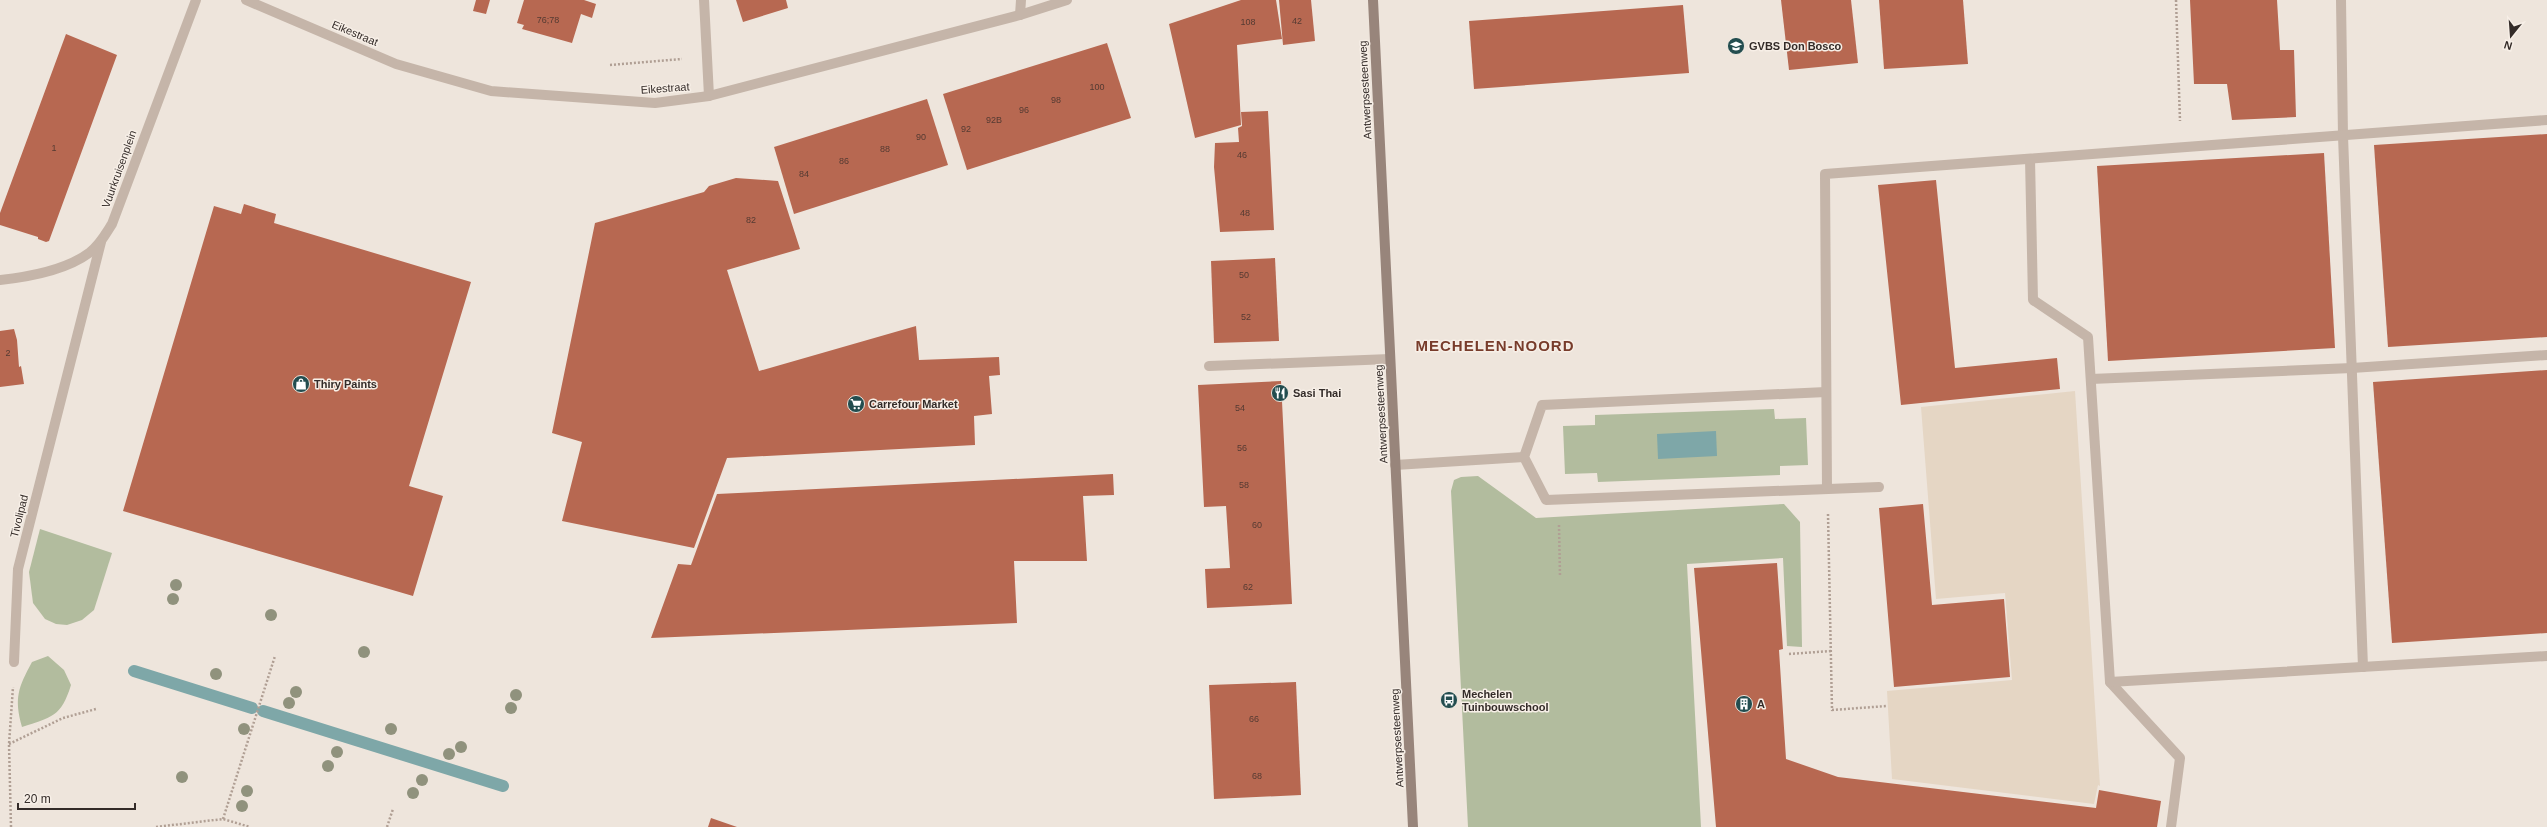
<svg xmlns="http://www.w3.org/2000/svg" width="2547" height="827" viewBox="0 0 2547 827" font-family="Arial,sans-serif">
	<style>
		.green { fill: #b2bc9e }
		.plaza { fill: #e5d6c4 }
		.water { fill: #7ea7a8 }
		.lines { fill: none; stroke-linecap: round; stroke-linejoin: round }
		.stream { stroke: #7ea7a8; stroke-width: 12 }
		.building { fill: #b76851 }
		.path { stroke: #b09f94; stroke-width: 2.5; stroke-dasharray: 2 2; stroke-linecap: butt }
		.service { stroke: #c5b5a9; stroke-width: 10 }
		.minor { stroke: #c5b5a9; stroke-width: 10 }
		.tertiary { stroke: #c5b5a9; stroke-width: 10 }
		.secondary { stroke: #98857b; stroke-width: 10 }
		.tree { fill: #90927d }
		.labels { text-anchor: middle; stroke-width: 3; stroke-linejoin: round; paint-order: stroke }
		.number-label { font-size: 9px; fill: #543a32 }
		.street-label { font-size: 11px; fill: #332b28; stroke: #f7efe7 }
		.poi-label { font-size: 11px; font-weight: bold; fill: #332b28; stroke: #f7efe7; text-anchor: start }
		.district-label { font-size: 15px; font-weight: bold; letter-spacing: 1px; fill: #783c2b; stroke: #f7efe7 }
	</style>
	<rect width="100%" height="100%" fill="#eee5dc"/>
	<g class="green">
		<path d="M1774,409L1775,419L1806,418L1808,465L1780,466V475L1598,482L1597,473L1565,474L1563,426L1595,425V415Z"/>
		<path d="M1478,476L1536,518L1784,504L1800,522L1802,647L1787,646L1783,558L1687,564L1701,827H1468L1451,491L1454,480L1461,477Z"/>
		<path d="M40,529L112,553L94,610L82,620L67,625L56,624L45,619L33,603L29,572Z"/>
		<path d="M48,656L64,670L71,685C61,717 52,717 22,727C14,698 18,688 32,662Z"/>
	</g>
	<path class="plaza" d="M2075,391L2100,786L2098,785L2094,804L1892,779L1887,691L2012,680L2005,593L1936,599L1921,407Z"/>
	<path class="water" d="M1716,431L1717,456L1658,459L1657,434Z"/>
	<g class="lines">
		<g class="stream">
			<path d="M134,671L252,708"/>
			<path d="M263,711L503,786"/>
		</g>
	</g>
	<g class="building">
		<path d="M476,0H490L486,14L473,11Z"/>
		<path d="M524,0H584L596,4L592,18L581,14L572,43L522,29L524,25L517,23Z"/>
		<path d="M736,0H786L788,8L743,22Z"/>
		<path d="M1241,0H1276L1282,39L1237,45L1241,125L1195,138L1169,24Z"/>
		<path d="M1279,0H1311L1315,41L1283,45Z"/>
		<path d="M1781,0H1851L1858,63L1789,70Z"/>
		<path d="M1879,0H1963L1968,64L1884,69Z"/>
		<path d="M2190,0H2277L2280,50H2294L2296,117L2232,120L2227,84H2194Z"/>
		<path d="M1683,5L1689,73L1474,89L1469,21Z"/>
		<path d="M66,34L117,55L49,241L46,242L38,239V237L0,225V213Z"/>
		<path d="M1107,43L1131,118L967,170L943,94Z"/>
		<path d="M927,99L948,165L794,214L774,147Z"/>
		<path d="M1268,111L1274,230L1220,232L1214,167L1215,143L1239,142L1238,128L1242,126L1241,112Z"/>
		<path d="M2547,134V337L2388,347L2374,145Z"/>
		<path d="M2324,153L2335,348L2108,361L2097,166Z"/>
		<path d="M736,178L778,181L800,249L727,270L759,371L916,326L919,360L999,357L1000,375L989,376L992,414L974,416L975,445L727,458L694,548L562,521L582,442L552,433L595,223L704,192L709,186Z"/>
		<path d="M1936,180L1955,368L2057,358L2060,389L1901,405L1878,185Z"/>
		<path d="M244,204L276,214L274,223L471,282L409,486L443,496L413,596L123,511L214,206L241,214Z"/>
		<path d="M1275,258L1279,341L1214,343L1211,261Z"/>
		<path d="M14,329L17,340L19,367L21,366L24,384L0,387V331Z"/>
		<path d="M2547,370V633L2392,643L2373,382Z"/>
		<path d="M1281,381L1292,604L1207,608L1205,569L1230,568L1226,506L1204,507L1198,385Z"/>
		<path d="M1113,474L1114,495L1083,496L1087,561H1014L1017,623L651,638L678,564L691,565L717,494Z"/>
		<path d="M1923,504L1932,605L2004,599L2010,677L1894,687L1879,508Z"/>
		<path d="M1777,563L1783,649L1779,650L1786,759L1838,777L2096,808L2099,790L2161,801L2157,827H1716L1694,568Z"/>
		<path d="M1296,682L1301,795L1214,799L1209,685Z"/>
		<path d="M711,818L737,827H708Z"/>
	</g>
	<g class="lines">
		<g class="path">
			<path d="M2176,0L2180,121"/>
			<path d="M610,65L682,59"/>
			<path d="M1828,514L1832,710L1887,706"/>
			<path d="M1559,525L1560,576"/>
			<path d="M1789,654L1831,651"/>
			<path d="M9,744L63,718L96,709"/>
			<path d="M223,819L275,656"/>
			<path d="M11,827L9,744L13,687"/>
			<path d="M156,827L223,819L250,827"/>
			<path d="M387,827L393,809"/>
		</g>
		<g class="service">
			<path d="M2341,0L2343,136L2363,667"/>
			<path d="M2030,159L2033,300L2088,337L2110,682L2180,758L2171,827"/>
			<path d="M1209,366L1390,359"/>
			<path d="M2091,379L2352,368L2547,355"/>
			<path d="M1826,392L1542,405L1524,457L1546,500L1879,487"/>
			<path d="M1395,465L1524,457"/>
			<path d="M1827,489L1825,174L2547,120"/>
			<path d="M2110,682L2547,656"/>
		</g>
		<g class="minor">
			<path d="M704,0L709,96"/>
			<path d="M1020,15L1021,0"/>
			<path d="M0,280C28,277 66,270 89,253C99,246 105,235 112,224L196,0"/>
			<path d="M14,662L18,569L101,242"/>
		</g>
		<path class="tertiary" d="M246,0L396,64L491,91L655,103L709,96L1020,15L1067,0"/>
		<path class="secondary" d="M1373,0L1413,827"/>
	</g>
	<g class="tree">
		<circle cx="176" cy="585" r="6"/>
		<circle cx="173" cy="599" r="6"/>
		<circle cx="271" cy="615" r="6"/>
		<circle cx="364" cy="652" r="6"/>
		<circle cx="216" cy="674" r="6"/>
		<circle cx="296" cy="692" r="6"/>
		<circle cx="516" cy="695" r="6"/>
		<circle cx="289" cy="703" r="6"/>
		<circle cx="511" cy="708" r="6"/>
		<circle cx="244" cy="729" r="6"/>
		<circle cx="391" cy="729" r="6"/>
		<circle cx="461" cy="747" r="6"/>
		<circle cx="337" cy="752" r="6"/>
		<circle cx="449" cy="754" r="6"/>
		<circle cx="328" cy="766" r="6"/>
		<circle cx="182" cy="777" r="6"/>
		<circle cx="422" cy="780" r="6"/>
		<circle cx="247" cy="791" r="6"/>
		<circle cx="413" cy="793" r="6"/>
		<circle cx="242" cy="806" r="6"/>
	</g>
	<defs>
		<g id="school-disc" transform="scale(0.9)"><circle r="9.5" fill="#234d4f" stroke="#f7efe7"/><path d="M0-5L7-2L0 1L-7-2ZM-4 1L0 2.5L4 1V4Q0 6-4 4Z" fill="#fff"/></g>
		<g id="shop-disc" transform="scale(0.9)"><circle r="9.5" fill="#234d4f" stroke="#f7efe7"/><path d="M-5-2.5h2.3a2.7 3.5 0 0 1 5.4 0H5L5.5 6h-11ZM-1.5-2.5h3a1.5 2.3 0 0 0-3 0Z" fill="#fff"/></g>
		<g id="restaurant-disc" transform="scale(0.9)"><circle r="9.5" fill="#234d4f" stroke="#f7efe7"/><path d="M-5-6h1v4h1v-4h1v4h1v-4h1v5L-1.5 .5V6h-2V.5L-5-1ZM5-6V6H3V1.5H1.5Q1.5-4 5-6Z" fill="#fff"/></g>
		<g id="supermarket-disc" transform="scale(0.9)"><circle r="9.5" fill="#234d4f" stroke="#f7efe7"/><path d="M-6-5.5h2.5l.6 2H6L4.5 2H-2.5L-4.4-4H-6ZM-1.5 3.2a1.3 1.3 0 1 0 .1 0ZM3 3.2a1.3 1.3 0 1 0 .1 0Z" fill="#fff"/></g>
		<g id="bus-disc" transform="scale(0.9)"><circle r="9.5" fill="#234d4f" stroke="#f7efe7"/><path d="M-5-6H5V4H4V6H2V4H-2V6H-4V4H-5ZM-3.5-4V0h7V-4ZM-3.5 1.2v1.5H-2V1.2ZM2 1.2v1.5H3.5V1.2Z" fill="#fff"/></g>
		<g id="building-disc" transform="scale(0.9)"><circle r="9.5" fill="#234d4f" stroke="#f7efe7"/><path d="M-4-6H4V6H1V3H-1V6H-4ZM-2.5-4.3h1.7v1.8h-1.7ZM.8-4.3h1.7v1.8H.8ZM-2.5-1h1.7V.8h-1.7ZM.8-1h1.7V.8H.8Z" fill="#fff"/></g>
	</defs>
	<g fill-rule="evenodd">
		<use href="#school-disc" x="1736" y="46"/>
		<use href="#shop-disc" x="301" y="384"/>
		<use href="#restaurant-disc" x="1280" y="393"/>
		<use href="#supermarket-disc" x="856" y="404"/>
		<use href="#bus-disc" x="1449" y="700"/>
		<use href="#building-disc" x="1744" y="704"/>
	</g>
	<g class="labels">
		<g class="number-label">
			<text x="548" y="23">76;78</text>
			<text x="1297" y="24">42</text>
			<text x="1248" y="25">108</text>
			<text x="1097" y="90">100</text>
			<text x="1056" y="103">98</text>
			<text x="1024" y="113">96</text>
			<text x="994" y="123">92B</text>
			<text x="966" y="132">92</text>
			<text x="921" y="140">90</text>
			<text x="54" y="151">1</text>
			<text x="885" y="152">88</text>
			<text x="1242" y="158">46</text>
			<text x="844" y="164">86</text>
			<text x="804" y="177">84</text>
			<text x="1245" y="216">48</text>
			<text x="751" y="223">82</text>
			<text x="1244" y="278">50</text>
			<text x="1246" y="320">52</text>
			<text x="8" y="356">2</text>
			<text x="1240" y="411">54</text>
			<text x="1242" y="451">56</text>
			<text x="1244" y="488">58</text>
			<text x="1257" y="528">60</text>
			<text x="1248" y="590">62</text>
			<text x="1254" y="722">66</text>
			<text x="1257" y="779">68</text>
		</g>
		<g class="street-label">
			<text transform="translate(355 33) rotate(23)" y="4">Eikestraat</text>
			<text transform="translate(665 88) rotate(-4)" y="4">Eikestraat</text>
			<text transform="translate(1365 90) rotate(-93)" y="4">Antwerpsesteenweg</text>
			<text transform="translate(119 169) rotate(-70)" y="4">Vuurkruisenplein</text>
			<text transform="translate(1381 414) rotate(-93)" y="4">Antwerpsesteenweg</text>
			<text transform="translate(19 516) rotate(-76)" y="4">Tivolipad</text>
			<text transform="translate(1397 738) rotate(-93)" y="4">Antwerpsesteenweg</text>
		</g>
		<g class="poi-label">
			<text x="1749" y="50">GVBS Don Bosco</text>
			<text x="314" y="388">Thiry Paints</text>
			<text x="1293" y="397">Sasi Thai</text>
			<text x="869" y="408">Carrefour Market</text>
			<text x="1462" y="698">Mechelen<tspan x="1462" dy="13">Tuinbouwschool</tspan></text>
			<text x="1757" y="708">A</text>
		</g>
		<g class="district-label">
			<text x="1495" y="351">MECHELEN-NOORD</text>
		</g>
	</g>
	<g transform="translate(2511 36) rotate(197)" stroke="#f7efe7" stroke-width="3" paint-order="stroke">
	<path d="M0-3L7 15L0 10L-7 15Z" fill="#332b28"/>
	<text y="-6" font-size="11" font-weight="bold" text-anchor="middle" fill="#332b28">N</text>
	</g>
	<path d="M18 803v6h117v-6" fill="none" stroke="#332b28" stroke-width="2"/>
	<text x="24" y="803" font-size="12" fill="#332b28" stroke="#f7efe7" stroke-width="3" paint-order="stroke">20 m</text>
</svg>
